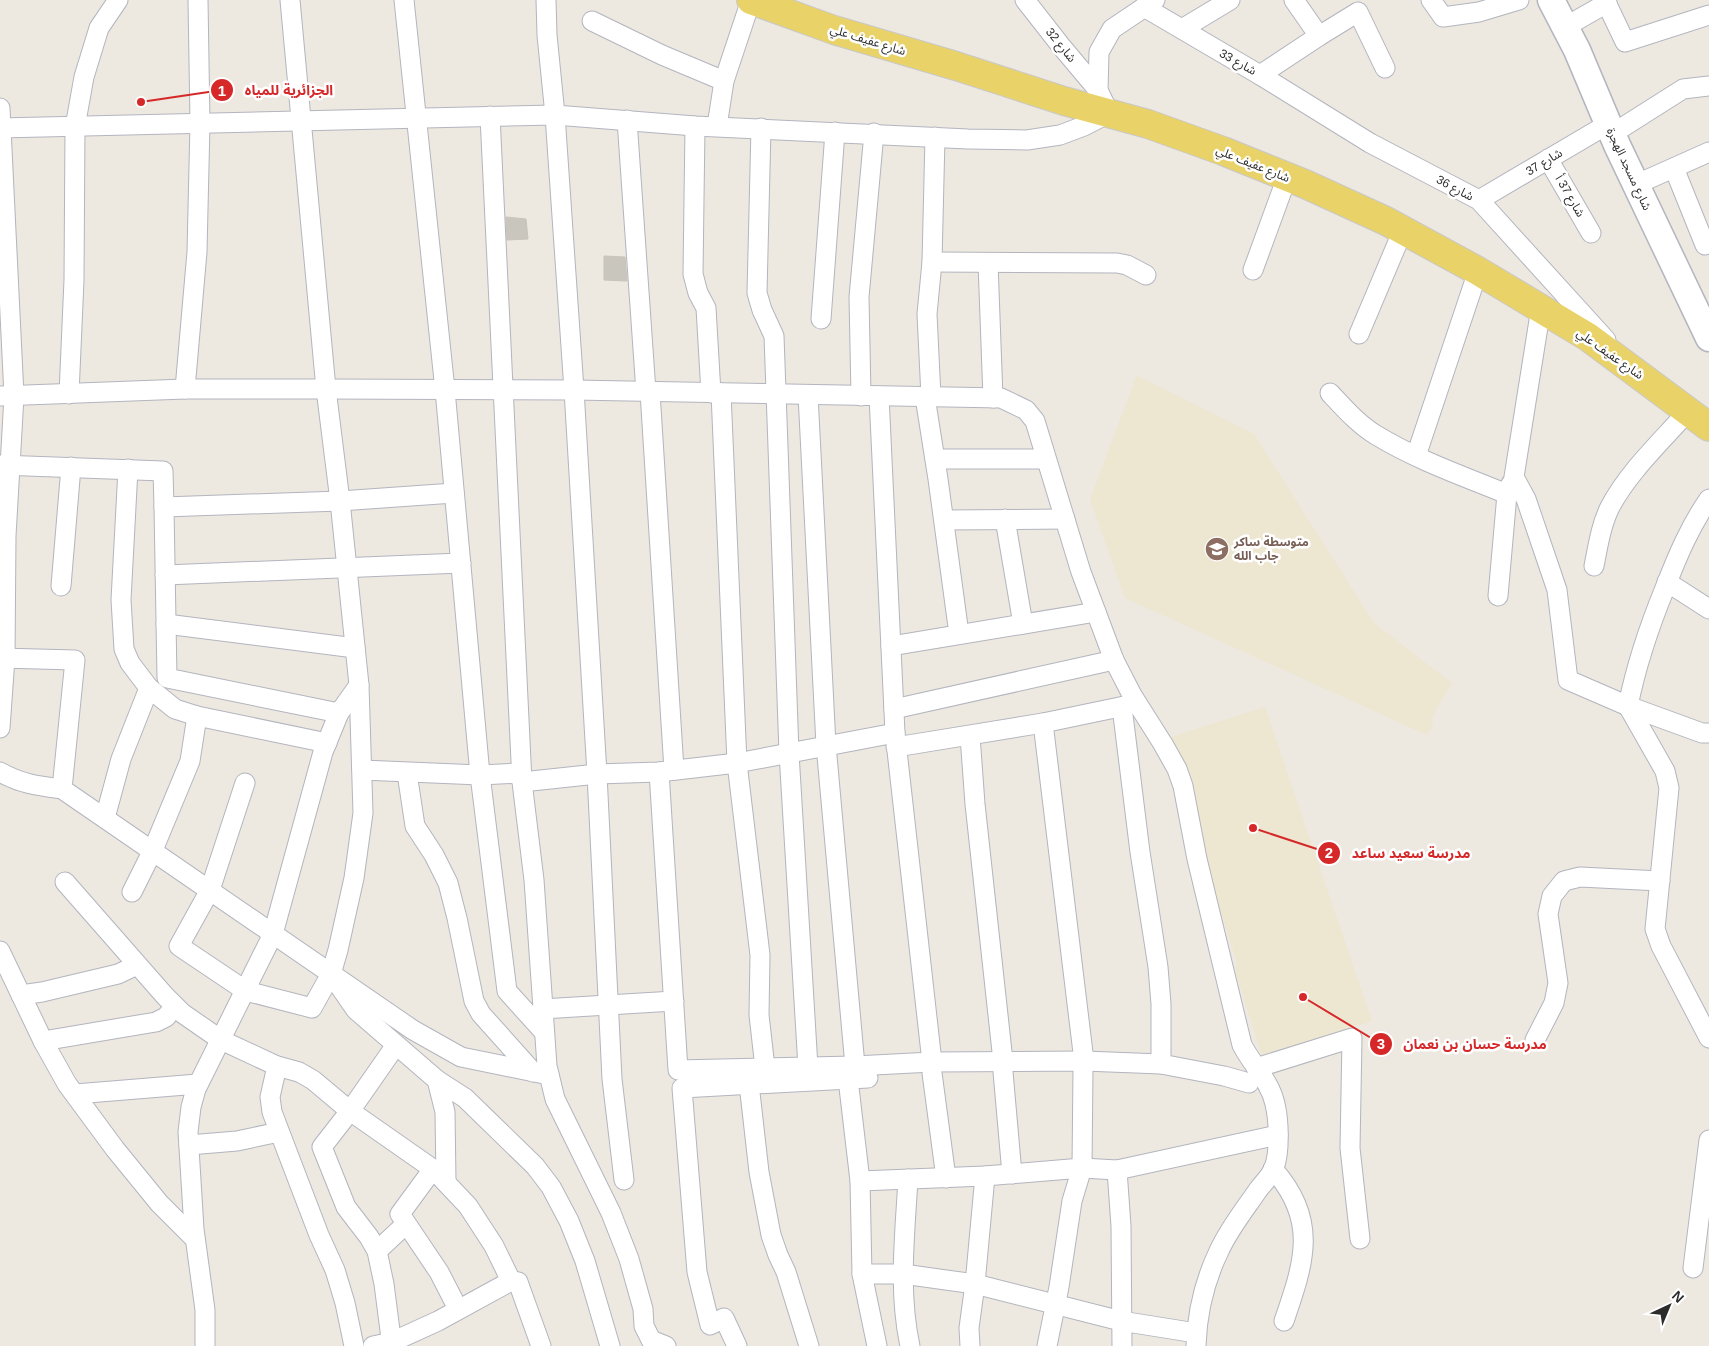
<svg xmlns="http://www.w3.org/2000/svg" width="1709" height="1346" viewBox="0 0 1709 1346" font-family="Helvetica,'Noto Sans Arabic',sans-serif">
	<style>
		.education { fill: #ede6d1 }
		.building { fill: #c9c6be; stroke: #c9c4b9 }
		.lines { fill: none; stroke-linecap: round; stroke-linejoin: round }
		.street-casing { stroke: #b3b5bf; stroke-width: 21 }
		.secondary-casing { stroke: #b3b5bf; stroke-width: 29 }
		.primary-casing { stroke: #c8c8c8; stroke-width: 30 }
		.street { stroke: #fff; stroke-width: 19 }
		.secondary { stroke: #fff; stroke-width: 26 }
		.primary { stroke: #e9d369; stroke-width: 28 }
		.labels { text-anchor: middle; stroke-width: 5; stroke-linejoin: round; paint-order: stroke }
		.street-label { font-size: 12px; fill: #2c2c2c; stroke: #fff }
		.education-label { font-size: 12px; font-weight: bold; fill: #785e54; stroke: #fff; text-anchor: start }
		.leader { fill: none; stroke: #d62828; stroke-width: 2 }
		.callout-dot { fill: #d62828; stroke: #fff; stroke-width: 2 }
		.mark-label { font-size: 15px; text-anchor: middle; font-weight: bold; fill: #fff }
		.callout-label { font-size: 14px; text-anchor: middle; font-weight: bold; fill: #d62828; stroke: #fff; stroke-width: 5; stroke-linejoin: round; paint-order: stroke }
	</style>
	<rect width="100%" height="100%" fill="#ede8e0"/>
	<g class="education">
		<path d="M1137,375L1254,434L1374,623L1452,683L1432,717L1433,725L1427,735L1125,598L1090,499Z"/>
		<path d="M1265,707L1372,1021L1262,1056L1236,973L1237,963L1208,871L1193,785L1171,737Z"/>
	</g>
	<g class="building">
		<path d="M506,217L526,219L528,239L507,240Z"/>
		<path d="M604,256L625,257L627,281L604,280Z"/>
	</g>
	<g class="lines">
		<g class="street-casing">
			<g id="street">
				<path d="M404,0L445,390L480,775L507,991L544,1032"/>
				<path d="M546,0L547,35L555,115L574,390L597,774L612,1079L624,1180"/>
				<path d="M1025,0L1061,46L1098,90"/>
				<path d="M1431,0L1443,17L1479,12L1519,0"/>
				<path d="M1605,0L1625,42L1709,15"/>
				<path d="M1144,7L1260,75L1319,36L1294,0"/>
				<path d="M592,21L662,55L724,81"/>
				<path d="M1565,27L1607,3"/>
				<path d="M1182,29L1230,0"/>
				<path d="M1319,36L1358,12L1385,68"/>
				<path d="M1260,75L1370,143L1479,200L1606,340"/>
				<path d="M0,108L14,396L6,536L5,658L0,728"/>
				<path d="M490,116L522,782L534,880L547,1066L555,1099L611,1213L629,1259L643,1309L644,1326L651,1340L666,1346"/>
				<path d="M627,120L646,392"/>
				<path d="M695,126L693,274L698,293L706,308L711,393"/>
				<path d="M717,126L724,81L751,0"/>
				<path d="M0,128L555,115L695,126L968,139L1027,140L1060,135L1084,126L1109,113L1098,90L1099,52L1112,29L1155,0"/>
				<path d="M761,128L757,293L762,310L774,336L789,753L808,1067"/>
				<path d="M1612,134L1683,89L1709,86"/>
				<path d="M1548,159L1591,233"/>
				<path d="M1674,168L1705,245L1709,243"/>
				<path d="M1635,185L1709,152"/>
				<path d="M1479,200L1608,124"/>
				<path d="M932,262L1117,263L1127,265L1146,275"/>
				<path d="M988,263L993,398"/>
				<path d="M1253,270L1287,177"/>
				<path d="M1541,308L1514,477L1526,499L1557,590L1568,680L1628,706L1702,733H1709"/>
				<path d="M821,319L835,132"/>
				<path d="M1359,334L1403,230"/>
				<path d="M185,389L197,252L200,123L198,0"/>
				<path d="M650,392L674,770"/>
				<path d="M721,393L737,763L760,955L759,1015L765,1068"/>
				<path d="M1330,393C1344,408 1359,425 1376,435C1417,460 1463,476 1507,494"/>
				<path d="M69,394L74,280L75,127L84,77L99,28L118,0"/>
				<path d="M808,395L826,745L855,1066"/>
				<path d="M0,396L185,389H326L574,390L1001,398L1026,410L1035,421L1081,572L1114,660L1132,695L1163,744L1177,769L1183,786L1197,859L1242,1045C1253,1066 1270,1081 1275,1104C1279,1121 1280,1152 1274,1168C1271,1176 1263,1183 1258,1190C1245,1209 1229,1229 1219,1251C1205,1280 1197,1314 1196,1346"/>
				<path d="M861,396L859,297L874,133"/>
				<path d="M879,396L895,733L932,1062"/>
				<path d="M925,397L938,479L959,634"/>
				<path d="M931,397L927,314L932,262L935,137"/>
				<path d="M1416,456L1478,271"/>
				<path d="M935,459H1046"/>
				<path d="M0,465L163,471L164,507"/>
				<path d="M128,469L121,600L124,649L130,663L149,688L175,709L197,716L327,743"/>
				<path d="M1709,499C1690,526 1677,557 1665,588C1649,627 1636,666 1628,706L1665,771L1669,788L1655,929L1661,946L1709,1038"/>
				<path d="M1005,519L1023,624"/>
				<path d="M944,520L1065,519"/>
				<path d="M1594,566C1598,546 1601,525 1610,507C1629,471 1662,441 1688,411"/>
				<path d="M165,575L461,563"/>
				<path d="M1667,582L1709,609"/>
				<path d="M61,586L71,467"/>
				<path d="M1498,596L1507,494L1511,484"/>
				<path d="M166,624L355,648"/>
				<path d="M891,646L1096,612"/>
				<path d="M0,658L75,660L62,789"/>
				<path d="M1122,707L1140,852L1158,967L1161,1004V1064"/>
				<path d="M894,709L1114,660"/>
				<path d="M339,713L167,678L164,507L340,501L454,493"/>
				<path d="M1043,723L1084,1061"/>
				<path d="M970,736L975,804L1003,1061"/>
				<path d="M896,747L1043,723L1134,704"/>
				<path d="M362,770L480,775L521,773"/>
				<path d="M0,772C21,784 39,786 62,789L413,1030L461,1057L549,1075"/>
				<path d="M659,772L678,1070L855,1066L932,1062L1084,1061L1161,1064L1224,1076L1249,1083"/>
				<path d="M407,773L415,826L434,855L448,883L457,918L474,1001L481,1014L533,1072"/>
				<path d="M522,782L597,774L659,772L737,763L895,733"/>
				<path d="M245,783L210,890L179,946L246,991L312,1008L331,974L338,950L354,878L363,813L359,685L340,501L326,389L290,0"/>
				<path d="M105,818L121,759L149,688"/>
				<path d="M65,882L165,996L182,1013L221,1040L277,1066L299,1072L313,1080L350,1111L433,1169L468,1206L494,1246L511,1281"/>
				<path d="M132,892L153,850L190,761L197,716"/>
				<path d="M0,951L43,1041L67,1084L115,1149L159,1203L195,1239"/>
				<path d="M338,984L356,1010L437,1080L465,1098L535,1166L551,1187L569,1221L585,1261L610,1346"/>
				<path d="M21,995L42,992L118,974L137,965"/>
				<path d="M542,1009L674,1001"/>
				<path d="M1535,1040L1554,1003L1558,983L1548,914L1552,896L1564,881L1580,877L1660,881"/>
				<path d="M43,1041L156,1022L166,1017L175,1006"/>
				<path d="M277,1066L270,1097L272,1112L319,1235L335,1270L345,1303L354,1346"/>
				<path d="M1256,1068L1352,1038L1350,1148L1360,1239"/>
				<path d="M1003,1072L1012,1174"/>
				<path d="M932,1073L946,1178"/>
				<path d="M848,1079L860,1181L862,1274L877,1346"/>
				<path d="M437,1080L445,1112L446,1182"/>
				<path d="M749,1084L759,1172L771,1235L778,1255L786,1272L809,1346"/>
				<path d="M75,1094L198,1084"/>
				<path d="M189,1145L237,1141L279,1132"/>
				<path d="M433,1169L400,1214L439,1272L458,1309"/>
				<path d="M1273,1169C1319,1220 1304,1263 1284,1321"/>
				<path d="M1117,1170L1121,1226L1122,1346"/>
				<path d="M908,1179C905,1234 898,1291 910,1346"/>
				<path d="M860,1181L985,1176L1082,1168L1117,1170L1278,1135"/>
				<path d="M377,1251L406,1224"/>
				<path d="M1693,1268L1709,1140"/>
				<path d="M862,1274H903L975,1284L1121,1321L1196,1333"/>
				<path d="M205,1346V1310L194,1229L188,1132L191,1107L196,1089L273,934L323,752L339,713L359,685"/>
				<path d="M373,1346L392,1342L438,1321L511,1281L518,1282L541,1346"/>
				<path d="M392,1346L384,1284L377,1251L369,1237L346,1207L322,1147L350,1111L396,1045"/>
				<path d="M737,1346L724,1318L710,1325L697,1272L682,1088L868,1078"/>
				<path d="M970,1346L969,1328L975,1284L985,1176"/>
				<path d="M1047,1346L1059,1287L1072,1201L1082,1168L1083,1069"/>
			</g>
		</g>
		<g class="secondary-casing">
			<path id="secondary" d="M1551,0L1577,50L1617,145L1709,338"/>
		</g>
		<g class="primary-casing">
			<path id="primary" d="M751,0L834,30L956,66L1064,101L1148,124L1223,151L1305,184L1386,221L1478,271L1588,337L1709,427"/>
		</g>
		<use href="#street" class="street"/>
		<use href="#secondary" class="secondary"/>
		<use href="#primary" class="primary"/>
	</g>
	<defs>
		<g id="school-disc" transform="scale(1.25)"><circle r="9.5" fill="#8d6e63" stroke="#fff"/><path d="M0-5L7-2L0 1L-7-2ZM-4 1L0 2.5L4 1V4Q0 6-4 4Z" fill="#fff"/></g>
	</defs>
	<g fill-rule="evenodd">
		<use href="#school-disc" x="1217" y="549"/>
	</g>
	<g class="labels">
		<g class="street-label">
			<text transform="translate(868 40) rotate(17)" y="4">شارع عفيف علي</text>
			<text transform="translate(1061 45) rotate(51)" y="4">شارع 32</text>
			<text transform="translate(1238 62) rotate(29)" y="4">شارع 33</text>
			<text transform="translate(1544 162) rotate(-31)" y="4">شارع 37</text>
			<text transform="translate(1253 164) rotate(22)" y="4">شارع عفيف علي</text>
			<text transform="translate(1629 169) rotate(65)" y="4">شارع مسجد الهجرة</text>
			<text transform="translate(1455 188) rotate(28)" y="4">شارع 36</text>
			<text transform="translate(1570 196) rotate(60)" y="4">شارع 37 أ</text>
			<text transform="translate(1610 354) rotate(35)" y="4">شارع عفيف علي</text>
		</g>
		<g class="education-label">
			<text x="1234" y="546">متوسطة ساكر<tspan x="1234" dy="14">جاب الله</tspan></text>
		</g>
	</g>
	<path class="leader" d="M141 102L222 90M1253 828L1329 853M1303 997L1381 1044"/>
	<g class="callout-dot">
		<circle cx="141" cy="102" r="5"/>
		<circle cx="1253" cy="828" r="5"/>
		<circle cx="1303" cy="997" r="5"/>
		<circle cx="222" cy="90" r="12"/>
		<circle cx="1329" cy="853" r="12"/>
		<circle cx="1381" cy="1044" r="12"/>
	</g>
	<g class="mark-label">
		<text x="222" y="96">1</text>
		<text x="1329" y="858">2</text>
		<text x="1381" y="1049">3</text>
	</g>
	<g class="callout-label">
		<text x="289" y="95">الجزائرية للمياه</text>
		<text x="1411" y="858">مدرسة سعيد ساعد</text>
		<text x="1475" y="1049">مدرسة حسان بن نعمان</text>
	</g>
	<g transform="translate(1669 1306) rotate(44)" stroke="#ffffff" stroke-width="4" paint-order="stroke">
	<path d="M0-4L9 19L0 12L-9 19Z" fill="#2c2c2c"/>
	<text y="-8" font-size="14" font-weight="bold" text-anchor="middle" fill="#2c2c2c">N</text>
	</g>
</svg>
